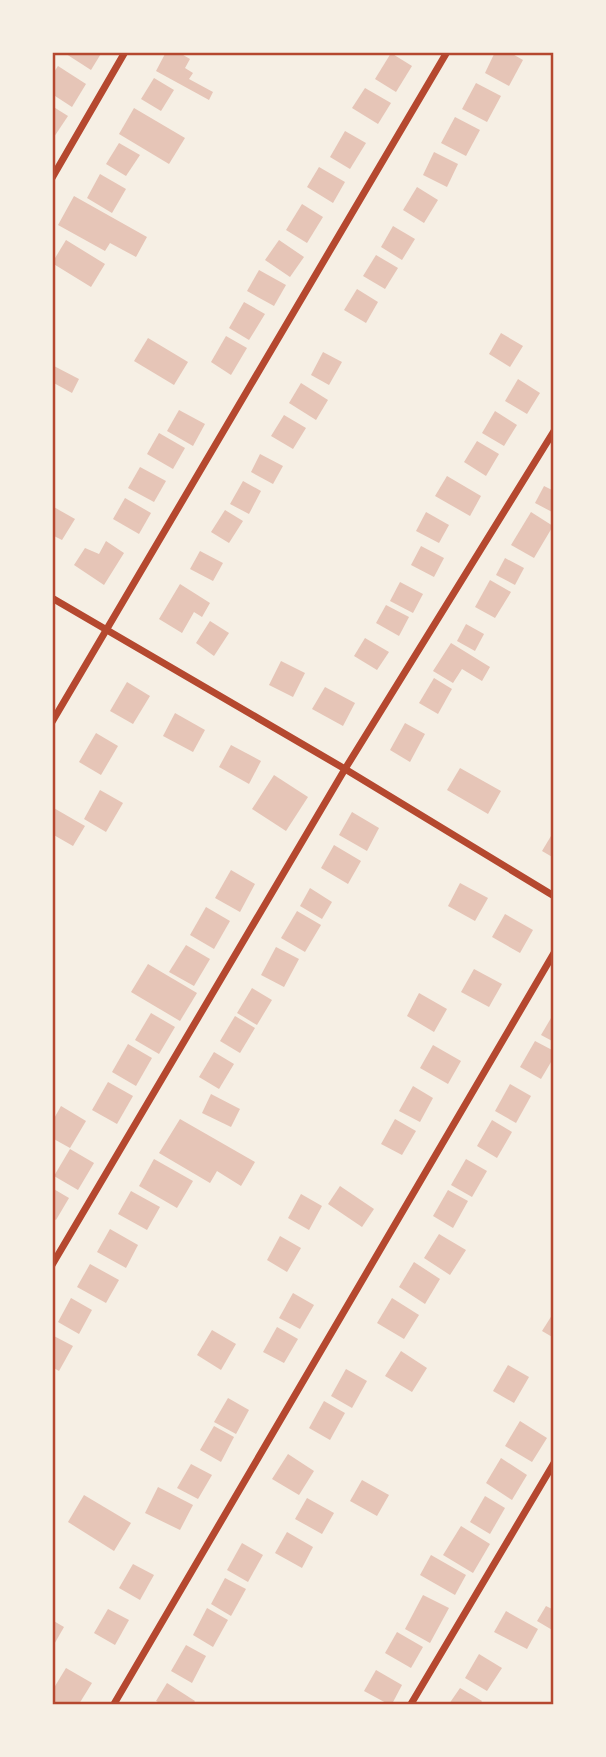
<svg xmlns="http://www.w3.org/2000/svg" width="606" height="1757" viewBox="0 0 606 1757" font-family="Inter,sans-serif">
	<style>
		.building { fill: #e6c5b7 }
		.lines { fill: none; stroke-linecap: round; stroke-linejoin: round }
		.minor { stroke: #b5482f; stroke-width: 7 }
		.neatline { fill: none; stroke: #b5482f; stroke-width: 2.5 }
	</style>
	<rect width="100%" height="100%" fill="#f6efe4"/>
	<g class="building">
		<path d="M63,52H102L91,70Z"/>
		<path d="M166,52H178L190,59L185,68L193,73L189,79L213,92L209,100L156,71Z"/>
		<path d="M495,52H509L523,60L509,86L485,73Z"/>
		<path d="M391,53L412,66L396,92L375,79Z"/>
		<path d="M58,66L86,84L72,107L52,94V75Z"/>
		<path d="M154,78L174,90L161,111L141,99Z"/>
		<path d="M476,83L501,96L487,122L462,109Z"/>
		<path d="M365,88L391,103L378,124L352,108Z"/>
		<path d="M52,106L68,116L52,140Z"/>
		<path d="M134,108L185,138L169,164L119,134Z"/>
		<path d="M455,117L480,130L466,156L441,143Z"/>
		<path d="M345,131L366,143L350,169L330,157Z"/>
		<path d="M119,143L140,155L126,176L106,164Z"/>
		<path d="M434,152L458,164L447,187L423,175Z"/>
		<path d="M319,167L345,182L333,203L307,187Z"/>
		<path d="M100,174L126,189L112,213L87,198Z"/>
		<path d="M417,187L438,200L424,223L403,210Z"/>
		<path d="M74,196L147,237L136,257L110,243L105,251L58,225Z"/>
		<path d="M302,204L323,217L307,243L286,230Z"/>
		<path d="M393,226L415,239L402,260L381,247Z"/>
		<path d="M66,240L105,264L91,287L52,263Z"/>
		<path d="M279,240L304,257L290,277L265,260Z"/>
		<path d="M376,255L398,268L385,289L363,276Z"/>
		<path d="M259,270L286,285L274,306L247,291Z"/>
		<path d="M357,289L378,302L366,323L344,310Z"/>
		<path d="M244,302L265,314L249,340L229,328Z"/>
		<path d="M501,333L523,346L510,367L489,354Z"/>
		<path d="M226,336L247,348L231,375L211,362Z"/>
		<path d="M148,338L188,362L174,385L134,361Z"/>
		<path d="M323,352L342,362L329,385L311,375Z"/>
		<path d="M52,365L79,379L72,393L52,382Z"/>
		<path d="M518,379L540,393L527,414L505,401Z"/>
		<path d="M301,383L328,400L316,420L289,403Z"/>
		<path d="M179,410L205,424L193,446L167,431Z"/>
		<path d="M495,411L517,425L504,446L482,433Z"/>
		<path d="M284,415L306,428L293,449L271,436Z"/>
		<path d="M159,433L185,448L173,469L147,454Z"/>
		<path d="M477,441L499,454L486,476L464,462Z"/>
		<path d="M260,454L283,466L273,484L251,472Z"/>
		<path d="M140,467L166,481L154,502L128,488Z"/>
		<path d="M447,476L481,496L470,516L435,496Z"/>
		<path d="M243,481L261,491L249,514L230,504Z"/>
		<path d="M544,486L554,491V513L535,503Z"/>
		<path d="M125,498L151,513L139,534L113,519Z"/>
		<path d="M52,506L75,519L62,540L52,535Z"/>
		<path d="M225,510L243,521L229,543L211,532Z"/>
		<path d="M426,512L449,525L439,543L416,531Z"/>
		<path d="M531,512L553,526L534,558L511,545Z"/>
		<path d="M106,541L124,553L104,585L74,565L85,548L99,554Z"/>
		<path d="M421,546L444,558L434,577L411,565Z"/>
		<path d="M200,551L223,563L213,581L190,569Z"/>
		<path d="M505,558L524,568L515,585L496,575Z"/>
		<path d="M490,580L511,592L495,618L475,607Z"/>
		<path d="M400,582L423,594L413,613L390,601Z"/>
		<path d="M180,584L210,603L202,617L194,612L182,633L159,619Z"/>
		<path d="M386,605L409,617L399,636L376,623Z"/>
		<path d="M210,621L229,633L214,656L196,643Z"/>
		<path d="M466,624L484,634L475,651L457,641Z"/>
		<path d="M365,638L389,652L377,670L354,656Z"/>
		<path d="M451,643L490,667L482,681L462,669L453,683L433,671Z"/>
		<path d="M281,661L305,673L293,697L269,685Z"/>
		<path d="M434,678L452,689L438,714L419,703Z"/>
		<path d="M127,682L150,696L133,724L110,711Z"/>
		<path d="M325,687L355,703L343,726L312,709Z"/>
		<path d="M175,713L205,730L193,752L163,736Z"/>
		<path d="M405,723L425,734L410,762L390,750Z"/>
		<path d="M96,733L118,746L101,775L79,762Z"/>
		<path d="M231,745L261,761L249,784L219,767Z"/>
		<path d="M460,768L501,791L488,814L447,790Z"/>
		<path d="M274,775L308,797L286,831L252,809Z"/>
		<path d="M100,790L123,803L106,832L84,819Z"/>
		<path d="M52,807L85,826L73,846L52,834Z"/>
		<path d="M352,812L379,828L367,851L339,835Z"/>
		<path d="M554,831V858L542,851Z"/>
		<path d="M334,845L361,861L348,884L321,868Z"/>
		<path d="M231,870L255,884L240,912L215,898Z"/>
		<path d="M460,883L488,898L475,921L448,906Z"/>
		<path d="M310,888L332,902L322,919L300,906Z"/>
		<path d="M206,907L230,921L214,949L190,935Z"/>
		<path d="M297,911L321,925L305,952L281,938Z"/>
		<path d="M505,914L533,930L520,953L492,937Z"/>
		<path d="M186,945L210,959L194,986L169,972Z"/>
		<path d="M276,947L299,959L284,987L261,975Z"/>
		<path d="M148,964L197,993L180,1021L131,992Z"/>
		<path d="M474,969L502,984L489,1007L461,992Z"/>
		<path d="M252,988L272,1000L257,1025L237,1013Z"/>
		<path d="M419,993L447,1009L434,1032L407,1016Z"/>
		<path d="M151,1013L175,1027L159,1054L135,1040Z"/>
		<path d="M554,1013V1042L541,1035Z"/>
		<path d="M235,1016L255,1028L240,1053L220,1041Z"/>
		<path d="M535,1041L554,1051V1057L541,1079L520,1067Z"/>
		<path d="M128,1044L152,1058L136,1086L112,1072Z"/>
		<path d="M433,1045L461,1061L448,1084L420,1068Z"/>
		<path d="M214,1052L234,1064L219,1089L199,1077Z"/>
		<path d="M108,1082L133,1096L117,1124L92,1110Z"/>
		<path d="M510,1084L531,1096L516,1123L495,1111Z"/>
		<path d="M413,1086L433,1098L420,1122L399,1111Z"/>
		<path d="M211,1094L240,1109L231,1127L202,1113Z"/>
		<path d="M61,1106L86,1121L70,1148L52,1138V1122Z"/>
		<path d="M180,1119L255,1162L241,1186L217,1171L210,1183L159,1153Z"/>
		<path d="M395,1119L416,1131L402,1155L381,1144Z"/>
		<path d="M492,1120L512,1132L497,1158L477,1146Z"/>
		<path d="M70,1149L94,1163L78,1190L54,1176Z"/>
		<path d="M154,1159L193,1181L177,1208L139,1186Z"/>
		<path d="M466,1159L487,1171L472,1197L451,1185Z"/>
		<path d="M340,1186L374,1209L362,1227L328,1204Z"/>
		<path d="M52,1188L69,1198L56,1220L52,1218Z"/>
		<path d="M448,1190L468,1201L453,1228L433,1216Z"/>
		<path d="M131,1191L160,1207L147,1230L118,1214Z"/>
		<path d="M301,1194L322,1206L309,1230L288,1218Z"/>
		<path d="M110,1229L138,1245L126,1268L97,1252Z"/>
		<path d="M439,1234L466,1250L450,1275L424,1258Z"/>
		<path d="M280,1236L301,1248L287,1272L267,1260Z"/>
		<path d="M414,1262L440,1279L425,1304L399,1287Z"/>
		<path d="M90,1264L119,1280L106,1303L77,1287Z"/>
		<path d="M293,1293L314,1305L300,1329L279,1318Z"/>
		<path d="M71,1298L92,1310L79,1334L58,1322Z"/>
		<path d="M392,1298L419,1315L404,1339L377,1323Z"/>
		<path d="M554,1312V1338L542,1331Z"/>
		<path d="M277,1327L298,1339L284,1363L263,1352Z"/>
		<path d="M212,1330L236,1344L221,1370L197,1355Z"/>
		<path d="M52,1335L73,1346L59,1371L52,1367Z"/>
		<path d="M401,1351L427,1368L412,1392L385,1376Z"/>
		<path d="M508,1365L529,1377L514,1403L493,1391Z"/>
		<path d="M346,1369L367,1381L352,1408L331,1396Z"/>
		<path d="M228,1398L249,1410L236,1434L214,1422Z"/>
		<path d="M324,1401L345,1413L330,1440L309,1428Z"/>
		<path d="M520,1421L547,1438L532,1462L505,1446Z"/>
		<path d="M214,1426L234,1437L221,1462L200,1450Z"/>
		<path d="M288,1454L314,1471L299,1495L272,1479Z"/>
		<path d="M501,1458L527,1475L512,1500L486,1483Z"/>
		<path d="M191,1464L212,1475L198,1499L177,1488Z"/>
		<path d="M362,1480L389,1495L377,1516L350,1501Z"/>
		<path d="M158,1487L193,1505L180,1530L145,1513Z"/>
		<path d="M84,1495L131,1523L114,1551L68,1522Z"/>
		<path d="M485,1496L505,1508L490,1534L470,1522Z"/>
		<path d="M307,1498L334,1513L322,1534L295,1519Z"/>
		<path d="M461,1526L490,1544L473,1573L443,1555Z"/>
		<path d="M287,1532L313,1547L302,1568L275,1553Z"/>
		<path d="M242,1543L263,1555L248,1582L227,1570Z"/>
		<path d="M431,1555L466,1575L455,1595L420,1575Z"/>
		<path d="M133,1564L154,1575L140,1600L119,1588Z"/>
		<path d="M225,1578L246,1589L231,1616L211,1604Z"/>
		<path d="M423,1595L449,1608L430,1643L405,1629Z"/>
		<path d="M546,1606L554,1610V1631L537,1621Z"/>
		<path d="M207,1608L228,1620L213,1647L193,1635Z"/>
		<path d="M108,1609L129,1620L115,1645L94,1633Z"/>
		<path d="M506,1611L538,1629L527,1649L494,1632Z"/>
		<path d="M52,1620L64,1627L52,1648Z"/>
		<path d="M397,1632L423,1647L411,1668L385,1653Z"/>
		<path d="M186,1645L206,1656L192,1683L171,1671Z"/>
		<path d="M479,1654L502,1668L487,1691L465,1678Z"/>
		<path d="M66,1668L92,1683L79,1704H52V1691Z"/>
		<path d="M376,1670L402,1685L392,1704H388L364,1691Z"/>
		<path d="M167,1683L195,1701L193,1704H162L156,1701Z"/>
		<path d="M460,1688L482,1701L480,1704H449Z"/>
	</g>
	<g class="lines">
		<g class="minor">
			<path d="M52,178L125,52"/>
			<path d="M52,598L345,769L554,896"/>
			<path d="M52,722L447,52"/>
			<path d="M52,1265L345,769L554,431"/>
			<path d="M114,1704L554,953"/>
			<path d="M411,1704L554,1463"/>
		</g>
	</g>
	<rect width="606" height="1757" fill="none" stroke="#f6efe4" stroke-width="108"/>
	<rect x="54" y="54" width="498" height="1649" class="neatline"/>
</svg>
